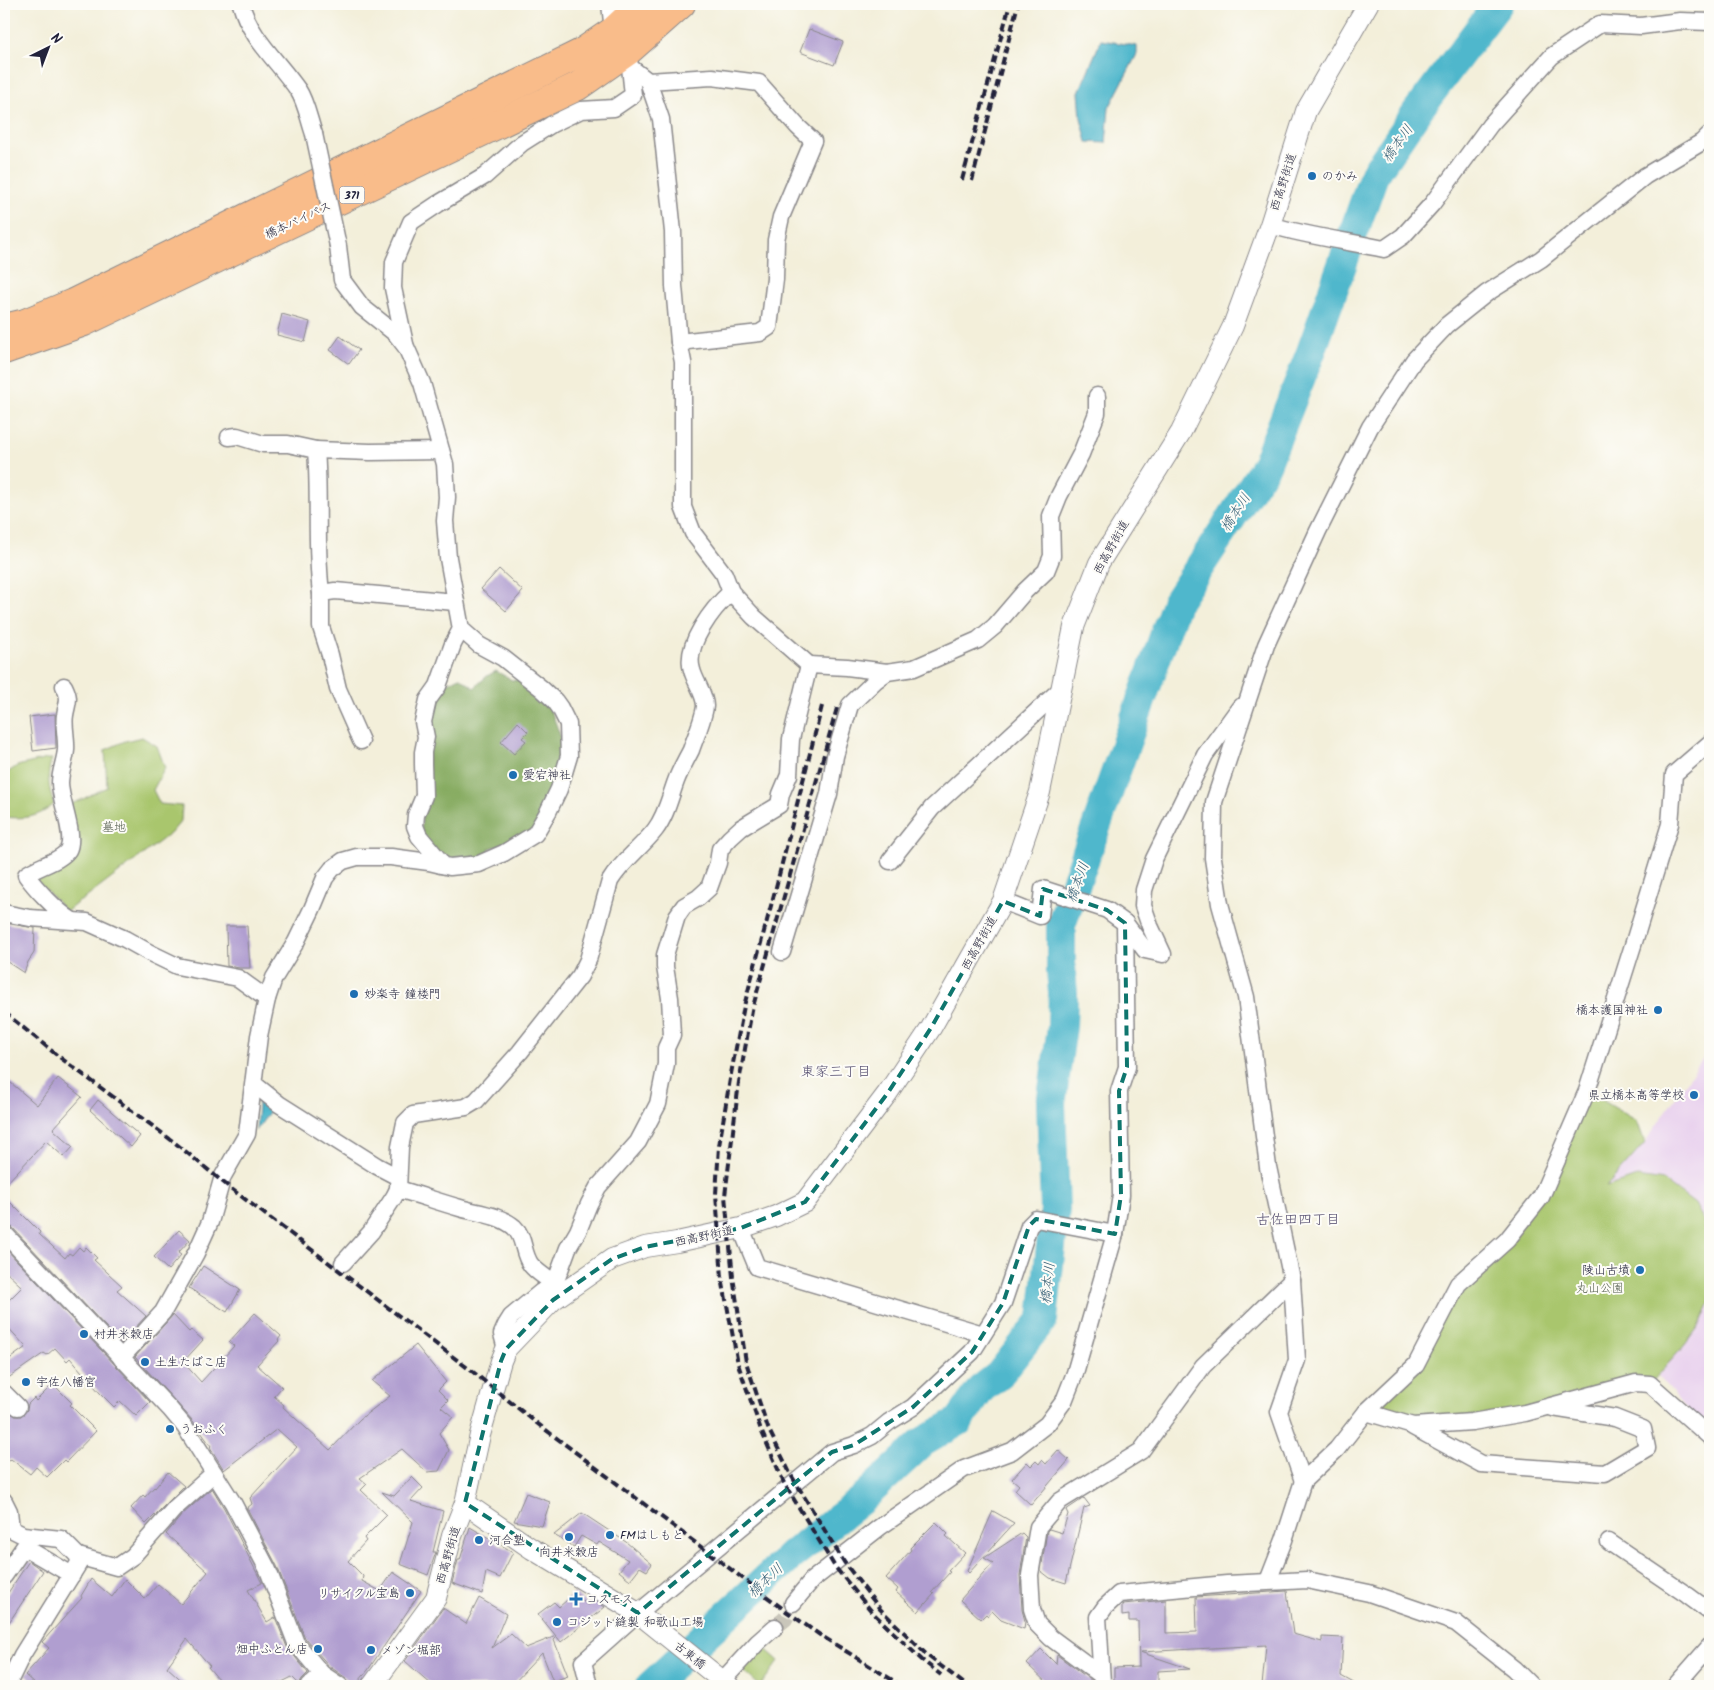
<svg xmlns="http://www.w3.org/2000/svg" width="1714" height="1690" viewBox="0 0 1714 1690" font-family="Kalam,'Klee One',sans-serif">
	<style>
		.built { fill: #e9d2ee }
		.green { fill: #a9c66d; stroke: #667454 }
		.forest { fill: #86ab60; stroke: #54664e }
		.water { fill: #4fb7cc; stroke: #386c84 }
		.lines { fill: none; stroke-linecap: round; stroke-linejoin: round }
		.river { stroke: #4fb7cc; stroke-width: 30 }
		.building { fill: #b09ed0 }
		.minor-tunnel { stroke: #c9c6ba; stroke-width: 16; stroke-dasharray: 16 8; stroke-linecap: butt }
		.minor-casing { stroke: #8a888a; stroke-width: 19 }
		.tertiary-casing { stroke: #8a888a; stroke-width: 22 }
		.trunk-casing { stroke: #8a888a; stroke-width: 30 }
		.minor { stroke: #fff; stroke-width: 16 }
		.tertiary { stroke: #fff; stroke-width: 20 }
		.trunk { stroke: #f9bc8a; stroke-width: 28 }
		.rail { stroke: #22223b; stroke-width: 4; stroke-dasharray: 8 4; stroke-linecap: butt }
		.minor-bridge-casing { stroke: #8a888a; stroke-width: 19; stroke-linecap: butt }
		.minor-bridge { stroke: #fff; stroke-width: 16 }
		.marked { fill: none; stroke: #0f766e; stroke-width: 4; stroke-dasharray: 10 6; stroke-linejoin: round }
		.poi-dot { fill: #1f6fb2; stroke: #fdfcf7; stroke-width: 2 }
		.labels { text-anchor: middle; stroke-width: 4; stroke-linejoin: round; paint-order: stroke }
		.shield { fill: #fdfcf7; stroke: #646373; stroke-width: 1 }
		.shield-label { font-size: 11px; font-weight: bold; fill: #22223b }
		.poi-label { font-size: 12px; fill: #22223b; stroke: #fdfcf7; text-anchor: start }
		.street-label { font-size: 12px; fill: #22223b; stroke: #fdfcf7 }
		.park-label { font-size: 12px; fill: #515b4c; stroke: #fdfcf7 }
		.water-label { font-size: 14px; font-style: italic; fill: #345e75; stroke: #fdfcf7 }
		.neighbourhood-label { font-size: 14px; fill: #544d6f; stroke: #fdfcf7 }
	</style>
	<rect width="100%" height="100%" fill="#fdfcf7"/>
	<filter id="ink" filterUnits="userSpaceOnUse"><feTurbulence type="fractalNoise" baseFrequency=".02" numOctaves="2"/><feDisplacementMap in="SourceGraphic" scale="10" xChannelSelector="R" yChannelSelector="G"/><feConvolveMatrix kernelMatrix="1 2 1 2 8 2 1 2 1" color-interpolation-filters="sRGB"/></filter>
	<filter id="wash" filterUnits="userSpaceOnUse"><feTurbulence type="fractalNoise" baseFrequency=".0096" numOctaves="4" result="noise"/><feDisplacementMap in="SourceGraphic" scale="20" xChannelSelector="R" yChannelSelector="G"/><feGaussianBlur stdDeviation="1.12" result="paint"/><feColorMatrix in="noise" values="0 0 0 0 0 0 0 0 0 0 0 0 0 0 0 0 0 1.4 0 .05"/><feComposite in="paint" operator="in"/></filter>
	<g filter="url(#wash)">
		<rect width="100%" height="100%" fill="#f3efda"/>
		<g class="built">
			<path d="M1710,1048V1232L1695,1204L1605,1187L1645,1142Z"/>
			<path d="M1710,1302V1430L1685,1407L1658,1376L1700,1325Z"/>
		</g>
		<g class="green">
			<path d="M142,737L157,746L165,768L153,790L160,804L182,806L181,821L171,833L87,897L77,903L66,912L34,877L62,858L71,804C84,800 94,792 107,787L105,750L125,741Z"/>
			<path d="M47,759H52C46,773 49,791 54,804C39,818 23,819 4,817V775L17,766Z"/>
			<path d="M1587,1091L1637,1121L1645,1143L1606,1187L1637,1177L1664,1181L1695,1204L1710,1232V1302L1700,1325L1684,1346L1650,1384L1567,1401L1413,1426L1366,1412L1411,1371L1458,1284L1540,1197Z"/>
			<path d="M761,1645L779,1661L760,1686L741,1669Z"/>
		</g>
		<path class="forest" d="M496,671L512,680H521L549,705L567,754L533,832L489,849L490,857L449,866L421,835L425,724L440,687L460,677L474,688L487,676Z"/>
		<g class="water">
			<path d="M1101,40L1137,46V54L1109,108L1106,143L1087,142L1081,118L1079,92Z"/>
			<path d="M259,1093L274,1105L256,1131Z"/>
		</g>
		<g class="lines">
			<path class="river" d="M650,1686L792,1555L861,1500L923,1442L959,1421L981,1389L999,1375L1043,1319L1055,1209L1051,1104L1062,1027L1063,993L1061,971V925L1176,603L1266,465L1311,352L1374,175L1418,110L1498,4"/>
		</g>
		<g id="blocks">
			<g class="building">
				<path d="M809,29L843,42L834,65L800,52Z"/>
				<path d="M282,314L310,322L305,342L277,335Z"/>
				<path d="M340,336L359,350L349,364L330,350Z"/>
				<path d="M499,569L523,591L506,611L481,589Z"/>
				<path d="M55,714L56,748L33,751L29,717Z"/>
				<path d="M518,722L528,732L522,738L526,741L514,754L501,742Z"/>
				<path d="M4,923L35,928L34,953L28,962L24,973L4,960Z"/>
				<path d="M226,926H247L250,968H240L227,966Z"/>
				<path d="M4,1077L37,1105L58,1078L82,1097L53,1129L73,1147L64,1157L46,1141L4,1186Z"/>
				<path d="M98,1100L140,1136L131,1147L90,1110Z"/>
				<path d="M4,1196L40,1232L39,1234L65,1258L69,1253L72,1255L79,1247L83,1251L86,1247L97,1258L94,1260L122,1286L117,1290L146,1316L121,1343L11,1226L4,1223Z"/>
				<path d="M179,1230L190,1240L178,1253L181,1255L168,1270L154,1257Z"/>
				<path d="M4,1247L150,1402L136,1416L120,1401L114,1407L100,1393L70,1358L67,1361L55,1348L47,1355L44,1353L4,1381V1363L26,1347L4,1323V1305L22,1287L4,1270Z"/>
				<path d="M203,1266L240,1290L227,1312L189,1288Z"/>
				<path d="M255,1313L281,1336L278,1340L279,1341L257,1365L282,1387L274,1396L284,1405L283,1407L330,1450L360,1419L390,1396L372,1381L416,1345L446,1382L438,1390L448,1400L441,1407L453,1417L439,1433L449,1450L439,1471L427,1472L402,1449L360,1478L367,1484L361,1490L387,1515L364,1538L366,1541L348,1561L363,1576L362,1581L380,1591L393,1572L421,1591L368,1670L355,1686H350L346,1678L329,1666L305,1638L277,1566L247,1508L252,1504L250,1498L297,1447L277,1429L224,1470L210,1447L211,1446L193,1421L135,1357L173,1315L189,1332L191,1330L203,1340L183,1362L201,1382L234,1346L229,1342Z"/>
				<path d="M53,1384L72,1403L70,1405L96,1431L66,1462L64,1460L47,1477L36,1467L30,1474L11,1459L4,1465V1407L15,1416H21L27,1410L28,1404L34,1398L36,1401Z"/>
				<path d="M1058,1450L1069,1460L1031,1505L1015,1490L1019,1485L1012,1479L1027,1462L1031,1466L1036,1461L1039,1464L1042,1460L1046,1464Z"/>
				<path d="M168,1472L184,1486L146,1524L131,1508L143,1495L145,1497L154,1487L155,1488Z"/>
				<path d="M412,1477L423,1488L411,1501L443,1511L433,1552H436L428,1575L400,1564L413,1522L382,1492L394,1496Z"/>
				<path d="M212,1488L224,1508L262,1583L248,1590L267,1622L275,1617L287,1647L308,1673L302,1679L299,1684L292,1677L274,1686H224L208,1667L210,1666L187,1639L167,1667L188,1686H37L25,1675L49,1648L42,1642L82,1598L81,1596L91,1579L112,1597L125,1579L145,1599L158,1584L181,1604L208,1572L166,1534L182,1515Z"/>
				<path d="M526,1493L550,1502L542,1526L514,1521Z"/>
				<path d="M1084,1498L1090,1506L1084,1508L1066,1583L1050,1578L1041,1571L1047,1531L1049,1529L1062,1533L1068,1514L1066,1510Z"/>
				<path d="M993,1511L1014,1523L969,1573L967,1571Z"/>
				<path d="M582,1513L626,1542L652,1564L647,1571L640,1567L630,1580L619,1571L628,1560L599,1542L597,1545L581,1536L574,1547L554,1535Z"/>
				<path d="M936,1522L948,1534L946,1536L965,1553L948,1571L950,1572L932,1592L934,1594L918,1612L896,1592L898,1589L886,1578L911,1550L910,1548Z"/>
				<path d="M470,1527L513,1552L500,1578L486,1572L482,1594L452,1583L458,1560H460Z"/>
				<path d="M1022,1533L1026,1537L1020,1575L1022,1610L1025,1621L1024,1629L1001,1620L992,1611L988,1616L986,1614L981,1619L960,1600L993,1563L984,1558Z"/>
				<path d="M29,1561L43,1571L4,1630V1599Z"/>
				<path d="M1287,1591L1293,1634L1322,1642V1637L1343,1638L1341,1676L1359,1686H1262L1266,1645L1140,1652L1190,1669L1158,1671V1686H1114V1668L1139,1667L1138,1621H1129V1615L1122,1616V1605L1123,1604L1166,1600V1633L1197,1632L1196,1597Z"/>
				<path d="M575,1593L587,1605L594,1600L605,1607L561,1642L557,1637L554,1640L568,1676L553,1681L542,1653L511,1686H433L405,1661L443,1608L466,1624L479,1598L506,1614L492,1648L511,1634L526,1648L556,1636L538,1614L554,1602L559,1607Z"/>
				<path d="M1041,1649L1056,1664L1057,1655L1092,1681L1093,1686H1050L1027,1664Z"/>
			</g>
		</g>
	</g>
	<g filter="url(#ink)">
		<use href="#blocks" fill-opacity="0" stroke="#8a888a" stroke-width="1"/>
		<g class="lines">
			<path class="minor-tunnel" d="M775,1627L785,1619L793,1603"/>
			<g class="minor-casing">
				<g id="minor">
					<path d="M241,4C250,38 278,61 298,90C306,102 309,120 314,134"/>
					<path d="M648,81L712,77L759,83L798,127L813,141L781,217L776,240L775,279L769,327L760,333L679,342"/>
					<path d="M1270,225C1307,236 1346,241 1384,249L1403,236L1432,204L1490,125L1552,56L1600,24L1641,26L1680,21L1710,22"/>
					<path d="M405,344L393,288L394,262L411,222L438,204L485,176L522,143L552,124L581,110L614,108L633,95L630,67"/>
					<path d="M229,437L237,436L263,444H288L316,450C320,498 315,545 321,593"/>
					<path d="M316,450L370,452L441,451"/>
					<path d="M887,672L914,668L978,640L995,626L1025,591L1046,571L1052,556L1051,516L1059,496L1081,454L1097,413V396"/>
					<path d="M64,686C71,700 67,702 65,715C63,726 67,738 66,750C65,761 60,772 60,783C60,802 76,835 68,850C61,861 36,867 26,875C36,889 56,910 71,920"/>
					<path d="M361,741L338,689L330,655L321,627V593L335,591L455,602"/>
					<path d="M890,861L932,808L1061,689"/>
					<path d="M441,865L440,861L419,836L415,826L416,815L424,796L423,764V752L426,737L423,722L428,700L438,686L453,644L461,629"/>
					<path d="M4,913L30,918L87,922L125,939L150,953L177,966L238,978L267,999"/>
					<path d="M1125,923L1145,950L1163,954L1150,926L1143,906L1144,890L1154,859L1205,755L1240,707"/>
					<path d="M782,952L829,794L835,756L850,705L876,680L887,672L847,667L809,665"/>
					<path d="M254,1084L279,1104L377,1166L398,1177"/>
					<path d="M398,1189C419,1195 439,1202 460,1208C477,1213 500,1215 514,1227C525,1237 522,1253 531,1265C542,1278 553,1277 556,1296"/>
					<path d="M741,1228L757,1267L983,1334"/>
					<path d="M4,1233L170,1409L185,1427L233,1503L268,1570L296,1643L322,1674L340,1686"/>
					<path d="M343,1263L371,1232L394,1197L398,1189L400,1147L405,1123L413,1115L466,1107L476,1101L520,1052L580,976L588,960L610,881C622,861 641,848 655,830C666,816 670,797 676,781C680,770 686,760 691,750C695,738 704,718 705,706C705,694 695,682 692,670C684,645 713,608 731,592"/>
					<path d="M1292,1280L1297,1360L1279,1412L1303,1481"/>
					<path d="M506,1349L502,1334L506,1325L511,1317L541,1292L554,1286L568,1248L578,1231L589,1204L598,1187L638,1142L658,1104L666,1064V1048L672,1035L670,998L665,967V955L677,916L684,906L698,898L709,888L718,863L720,849L730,838L741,828L779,805L781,794L789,775L791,739L809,665L754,617L731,592L724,574L693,533L683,507V362L679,342L674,286L673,232L661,119L648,81L630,67L628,51L613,31L610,4"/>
					<path d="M121,1358L163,1312L196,1253L210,1222L223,1176L247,1134L259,1036L267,999L274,978L296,942L312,909L325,878L332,869L343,861L357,857H391L429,862L450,867L479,864L504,853L535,834L548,812L559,789L569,756L568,724L560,708L555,701L541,688L503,658L479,645L461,629L448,558L445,521L447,497L445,464L422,383L406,347L396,334L362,307L342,280L338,246"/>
					<path d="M4,1393L18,1407"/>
					<path d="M1366,1412L1413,1426L1472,1422L1525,1413L1636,1383L1650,1384L1710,1437"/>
					<path d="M1413,1427L1481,1464L1605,1473L1647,1448L1643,1429L1615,1418L1553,1408"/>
					<path d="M4,1501L9,1511L11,1529L23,1535L61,1539L78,1556L79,1563L22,1655L7,1686"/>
					<path d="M1609,1542L1687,1595L1710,1612"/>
					<path d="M78,1556L117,1567L133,1556L175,1508L214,1473"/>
					<path d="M4,1576L24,1547L72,1575"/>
					<path d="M1268,1581L1284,1540L1303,1481L1337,1449L1366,1412L1416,1365L1458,1284L1507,1240L1541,1197L1587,1091L1634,942L1670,824L1674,774L1710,743"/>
					<path d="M793,1603L812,1580L880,1527L964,1469L1012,1451L1047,1424L1064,1401L1075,1373L1115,1234L1121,1195L1119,1091L1127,1067L1125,923L1107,910L1043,889L1040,916L1003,901"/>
					<path d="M1101,1675L1051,1638L1037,1624L1032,1609L1030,1575L1038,1527L1060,1501L1141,1451L1203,1366L1292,1280L1268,1167L1246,997L1220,904L1213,858L1214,802L1266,645L1318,531L1370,427L1414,360L1447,325L1487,293L1541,259L1645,176L1702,142L1710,134"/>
					<path d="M722,1681L758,1642L775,1627"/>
					<path d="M1102,1682L1098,1617L1105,1607L1119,1594L1227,1584L1307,1580L1369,1593L1456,1623L1514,1669L1531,1686"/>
					<path d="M309,1686L322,1674"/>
					<path d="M589,1686L583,1662L638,1613L832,1452L854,1445L872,1436L889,1422L913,1407L972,1352L1003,1303L1029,1226L1036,1219L1115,1234"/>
					<path d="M1675,1686L1710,1646"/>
				</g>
			</g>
			<g class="tertiary-casing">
				<g id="tertiary">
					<path d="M465,1503L532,1549L638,1613L729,1686"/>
					<path d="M372,1686L436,1598L452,1536L465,1503L480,1435L501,1361L506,1349L553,1300L612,1259L645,1247L677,1242L741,1228L776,1216L805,1202L887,1094L931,1028L1003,901L1040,792L1074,627L1099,563L1181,432L1233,326L1270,225L1306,111L1368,4"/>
				</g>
			</g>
			<g class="trunk-casing">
				<g id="trunk">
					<path d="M4,328L25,323L73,303L581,53L613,31L642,4"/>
					<path d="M4,350L84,322L578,86L628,51L681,4"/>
				</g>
			</g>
			<use href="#minor" class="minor"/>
			<use href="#tertiary" class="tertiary"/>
			<use href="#trunk" class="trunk"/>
			<g class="rail">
				<path d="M962,180L1010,4"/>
				<path d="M972,181L1018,4"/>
				<path d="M822,706L776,887L744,1006L730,1079L719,1146L716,1194L722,1278L738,1364L761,1430L784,1483L835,1567L873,1613L922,1660L941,1675"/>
				<path d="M837,708L752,1010L739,1082L725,1196L733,1277L746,1362L768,1428L791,1475L844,1562L880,1609L928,1656L967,1686"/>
				<path d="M4,1012L58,1056L174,1142L229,1187L473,1372L534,1421L786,1611L820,1635L902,1686"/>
			</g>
			<g class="minor-bridge-casing">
				<path id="minor-bridge" d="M314,134L338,246"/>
			</g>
			<use href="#minor-bridge" class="minor-bridge"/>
		</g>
	</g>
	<path class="marked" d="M1043,889L1107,910L1125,923L1127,1067L1119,1091L1121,1195L1115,1234L1036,1219L1029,1226L1003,1303L972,1352L913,1407L854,1445L832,1452L638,1613L465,1503L501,1361L506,1349L553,1300L612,1259L645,1247L741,1228L805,1202L887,1094L931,1028L1003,901L1040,916Z"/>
	<g class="poi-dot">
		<circle cx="1312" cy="176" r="5"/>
		<circle cx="513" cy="775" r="5"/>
		<circle cx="354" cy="994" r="5"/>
		<circle cx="1658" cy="1010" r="5"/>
		<circle cx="1694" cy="1095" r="5"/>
		<circle cx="1640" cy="1270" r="5"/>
		<circle cx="84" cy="1334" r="5"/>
		<circle cx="145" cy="1362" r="5"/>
		<circle cx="26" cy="1382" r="5"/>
		<circle cx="170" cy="1429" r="5"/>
		<circle cx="610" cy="1535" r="5"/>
		<circle cx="569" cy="1537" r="5"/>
		<circle cx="479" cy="1540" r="5"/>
		<circle cx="410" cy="1593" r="5"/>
		<path d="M573.5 1591.5h5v5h5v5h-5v5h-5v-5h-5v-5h5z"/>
		<circle cx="557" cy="1622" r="5"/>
		<circle cx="318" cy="1649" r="5"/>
		<circle cx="371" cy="1650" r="5"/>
	</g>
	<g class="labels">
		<rect class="shield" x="339.5" y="186.5" width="25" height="17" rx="4"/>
		<g class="shield-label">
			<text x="352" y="199">371</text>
		</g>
		<g class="poi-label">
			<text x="1322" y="180">のかみ</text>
			<text x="523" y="779">愛宕神社</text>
			<text x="364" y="998">妙楽寺 鐘楼門</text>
			<text x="1648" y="1014" text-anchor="end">橋本護国神社</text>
			<text x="1684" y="1099" text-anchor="end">県立橋本高等学校</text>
			<text x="1630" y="1274" text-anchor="end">陵山古墳</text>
			<text x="94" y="1338">村井米穀店</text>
			<text x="155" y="1366">土生たばこ店</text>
			<text x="36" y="1386">宇佐八幡宮</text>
			<text x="180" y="1433">うおふく</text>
			<text x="620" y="1539">FMはしもと</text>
			<text x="489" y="1544">河合塾</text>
			<text x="569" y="1556" text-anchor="middle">向井米穀店</text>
			<text x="400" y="1597" text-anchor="end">リサイクル宝島</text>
			<text x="586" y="1603">コスモス</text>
			<text x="567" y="1626">コジット縫製 和歌山工場</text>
			<text x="308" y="1653" text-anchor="end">畑中ふとん店</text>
			<text x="381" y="1654">メゾン堀部</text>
		</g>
		<g class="street-label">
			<text transform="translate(1283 182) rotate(-72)" y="4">西高野街道</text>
			<text transform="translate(298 220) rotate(-25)" y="4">橋本バイパス</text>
			<text transform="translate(1111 547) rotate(-61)" y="4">西高野街道</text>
			<text transform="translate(979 943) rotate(-61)" y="4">西高野街道</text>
			<text transform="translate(704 1236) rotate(-12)" y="4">西高野街道</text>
			<text transform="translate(448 1555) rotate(-74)" y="4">西高野街道</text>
			<text transform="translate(690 1655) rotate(39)" y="4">古東橋</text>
		</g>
		<g class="park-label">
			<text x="114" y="831">墓地</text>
			<text x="1600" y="1292">丸山公園</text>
		</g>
		<g class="water-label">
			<text transform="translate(1397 143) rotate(-54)" y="5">橋本川</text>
			<text transform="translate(1235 512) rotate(-57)" y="5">橋本川</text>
			<text transform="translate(1077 882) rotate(-70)" y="5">橋本川</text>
			<text transform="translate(1047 1283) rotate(-84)" y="5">橋本川</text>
			<text transform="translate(765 1580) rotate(-43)" y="5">橋本川</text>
		</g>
		<g class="neighbourhood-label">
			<text x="836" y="1076">東家三丁目</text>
			<text x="1298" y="1224">古佐田四丁目</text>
		</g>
	</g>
	<rect width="1714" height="1690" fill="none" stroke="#fdfcf7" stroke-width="20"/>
	<g transform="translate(48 48) rotate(42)" stroke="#fdfcf7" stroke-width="4" paint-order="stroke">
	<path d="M0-4L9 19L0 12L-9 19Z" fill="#22223b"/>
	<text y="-8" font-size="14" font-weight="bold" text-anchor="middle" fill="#22223b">N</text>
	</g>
</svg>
